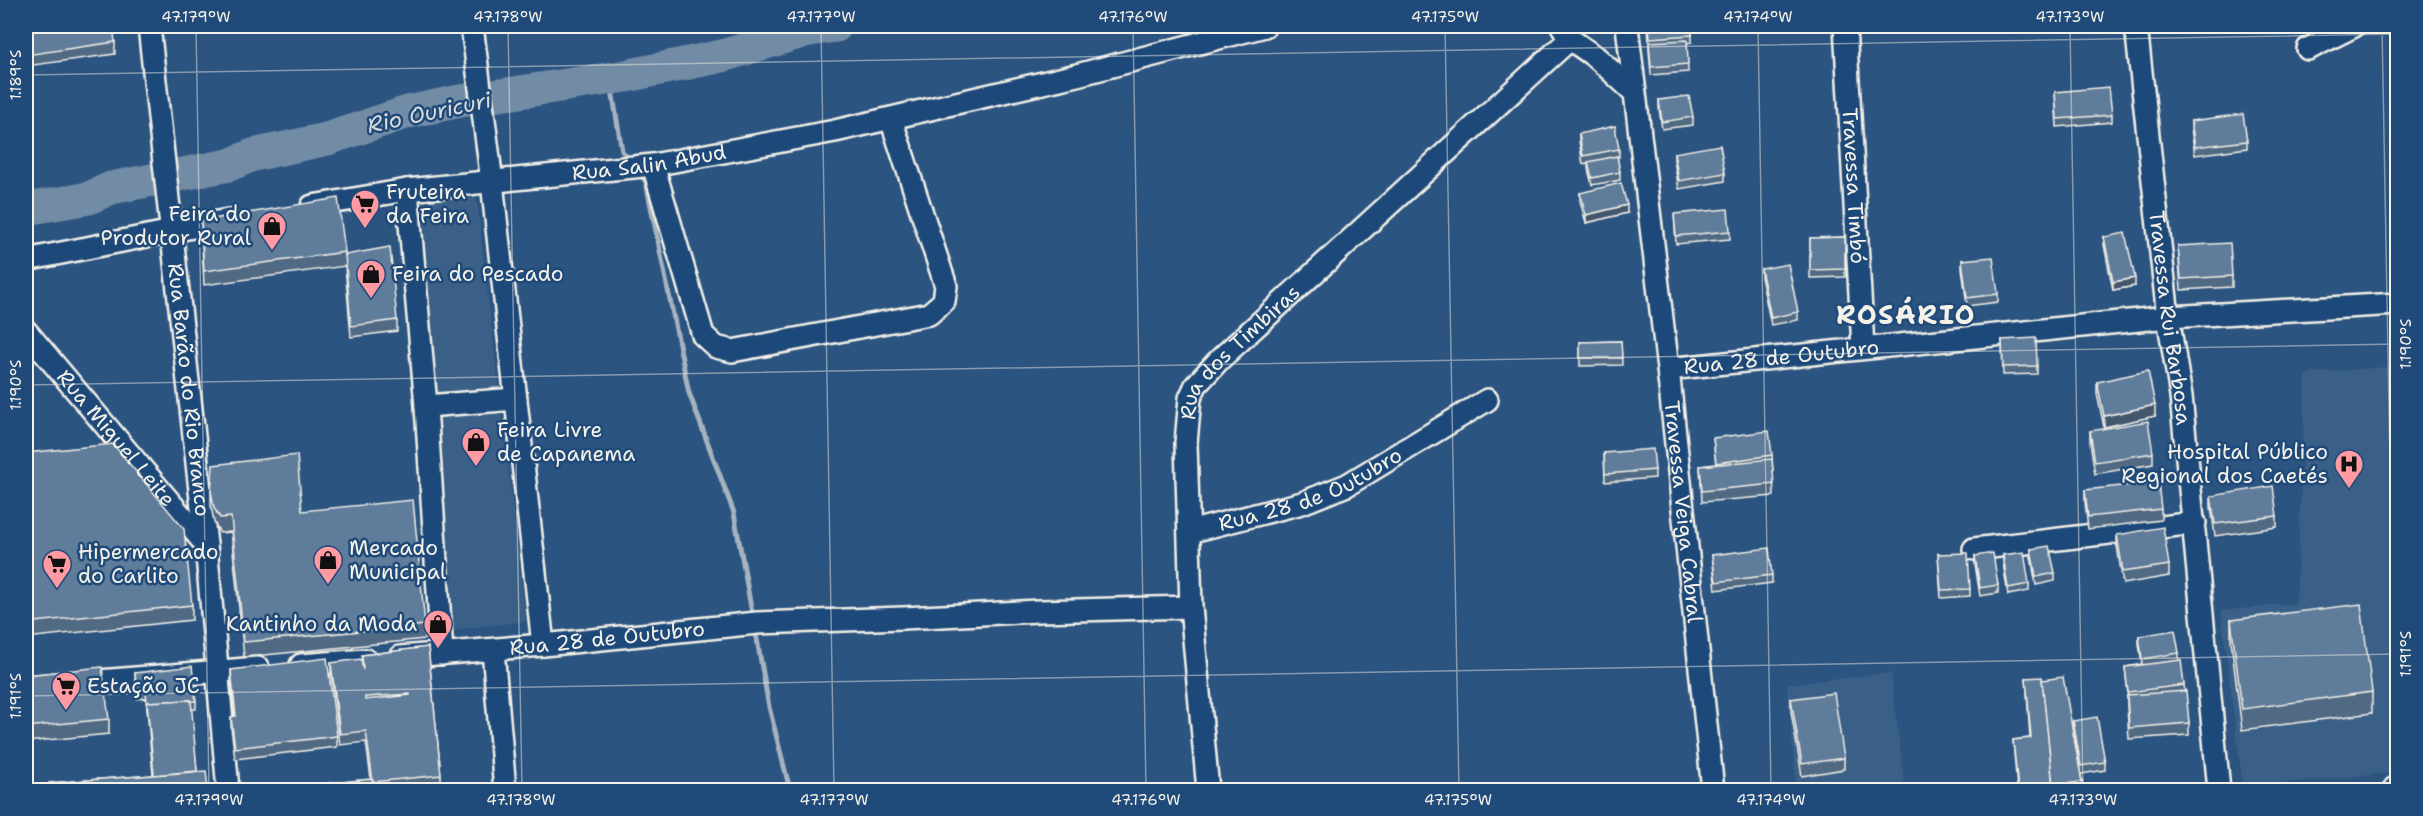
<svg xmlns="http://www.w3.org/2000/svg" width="2423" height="816" viewBox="0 0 2423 816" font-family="'Shantell Sans',sans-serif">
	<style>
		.built { fill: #3b6088 }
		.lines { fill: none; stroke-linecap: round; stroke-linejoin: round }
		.stream { stroke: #a7b4c0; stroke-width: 5 }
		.river { stroke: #738ca6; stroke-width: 33 }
		.minor-casing { stroke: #f4f1e8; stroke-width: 26 }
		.tertiary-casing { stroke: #f4f1e8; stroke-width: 32 }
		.minor { stroke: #1f4a7a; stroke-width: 21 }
		.tertiary { stroke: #1f4a7a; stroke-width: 27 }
		.wall { fill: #516a84; stroke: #f4f1e8; stroke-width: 1.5 }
		.shaded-wall { fill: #42566c; stroke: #f4f1e8; stroke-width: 1.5 }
		.building { fill: #5e7b9a; stroke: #f4f1e8; stroke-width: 1.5; fill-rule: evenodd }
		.ticks { fill: none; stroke: #f4f1e8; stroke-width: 1.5; stroke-opacity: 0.45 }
		.labels { text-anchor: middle; stroke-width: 5; stroke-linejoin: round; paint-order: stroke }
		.street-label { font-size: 21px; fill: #f4f1e8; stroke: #1f4a7a }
		.poi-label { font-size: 21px; fill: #f4f1e8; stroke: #1f4a7a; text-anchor: start }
		.water-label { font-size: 22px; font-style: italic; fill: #dadddb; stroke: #1f4a7a }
		.district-label { font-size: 27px; font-weight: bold; letter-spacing: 1.5px; fill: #f4f1e8; stroke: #1f4a7a }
		.neatline { fill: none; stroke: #f4f1e8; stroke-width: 2 }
		.ticks-label { font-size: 15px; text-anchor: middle; fill: #f4f1e8 }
	</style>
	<rect width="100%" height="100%" fill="#2c5481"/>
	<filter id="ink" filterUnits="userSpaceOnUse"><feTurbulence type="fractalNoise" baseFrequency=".0167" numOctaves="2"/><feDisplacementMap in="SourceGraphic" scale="12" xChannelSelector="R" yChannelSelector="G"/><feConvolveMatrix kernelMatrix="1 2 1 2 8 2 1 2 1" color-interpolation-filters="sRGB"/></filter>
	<g filter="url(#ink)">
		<g class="built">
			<path d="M475,185L526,621L446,631L419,191Z"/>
			<path d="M2397,366V772L2243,787L2221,611L2296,603L2306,374Z"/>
			<path d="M1891,673L1905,790H1797L1787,684Z"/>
		</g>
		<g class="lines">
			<g class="stream">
				<path d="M610,78L622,151L630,161"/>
				<path d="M638,171L646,182L689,393L734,513L753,619"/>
				<path d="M755,628L769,707L790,790"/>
			</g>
			<path class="river" d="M26,209L89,198L111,188L229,165L253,155L327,139L408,112L460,101L626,76L722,56L809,30L836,26"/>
			<g class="minor-casing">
				<g id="minor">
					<path id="s1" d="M149,26L206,545L228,790"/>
					<path d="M472,26L492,182L543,645"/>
					<path d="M1562,26L1570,39L1597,58L1633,91"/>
					<path id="s2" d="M1627,26L1668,369L1713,790"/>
					<path id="s3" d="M1845,26L1863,348"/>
					<path id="s4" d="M2136,26L2168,317L2181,396L2219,790"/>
					<path d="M2308,49L2354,26"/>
					<path d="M653,165L703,335L716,347L732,351L929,314L944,301L946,286L891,119"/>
					<path d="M407,190L426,406L442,654"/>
					<path id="s5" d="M312,206L407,190L653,165L835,131L1077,75L1265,26"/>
					<path d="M26,260L228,220"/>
					<path id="s6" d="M26,331L206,545"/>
					<path id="s7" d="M1668,369L2168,317L2398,304"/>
					<path d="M426,406L516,399"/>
					<path id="s8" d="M1189,532L1302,503L1347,485L1487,400"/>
					<path d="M1974,549L2195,523"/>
					<path d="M493,650L505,790"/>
					<path id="s9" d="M400,657L543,645L757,623L903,618L1038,611L1191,607"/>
					<path d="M301,665L366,660"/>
					<path d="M26,687L258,668"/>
					<path id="s10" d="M1208,790L1191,607L1186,443L1190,398L1196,385L1219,360L1570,39"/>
				</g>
			</g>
			<g class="tertiary-casing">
				<path id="tertiary" d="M2397,790H2398"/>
			</g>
			<use href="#minor" class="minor"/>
			<use href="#tertiary" class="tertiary"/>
		</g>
		<g class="wall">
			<path d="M26,26L115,42V54L26,66Z"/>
			<path d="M1648,26H1692V42L1687,43L1688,72L1651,75L1649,50V42Z"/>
			<path d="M2055,92L2112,115V122L2057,127Z"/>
			<path d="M1659,100L1693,117V125L1662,129L1659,108Z"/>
			<path d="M2191,121L2247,141V148L2195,155L2191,129Z"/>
			<path d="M1579,134L1619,149V157H1617L1620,172V180L1592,185L1588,169V163L1583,164L1579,141Z"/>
			<path d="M1674,153L1725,173V181L1679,189L1674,161Z"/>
			<path d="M1580,193L1627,213L1586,223L1580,201Z"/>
			<path d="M1674,214L1730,231V239L1676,244Z"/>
			<path d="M201,221L345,252V255L397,320V331L351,337L345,266L204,285Z"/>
			<path d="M1845,237V277L1810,278V238Z"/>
			<path d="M2104,237L2135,286L2113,290L2104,245Z"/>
			<path d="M2178,246L2232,276V287L2181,290Z"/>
			<path d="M1962,260L1998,294V302L1967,306L1962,268Z"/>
			<path d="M1761,269L1798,312V320L1771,325L1761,277Z"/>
			<path d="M2002,340L2037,366V374L2003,375Z"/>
			<path d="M1621,341L1622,365L1580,366V342Z"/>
			<path d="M2097,382L2155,416L2104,427L2097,394Z"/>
			<path d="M2090,431L2153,453V464L2095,474L2090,442Z"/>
			<path d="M1713,438L1772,455L1774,496L1702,502L1700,466L1716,464Z"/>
			<path d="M26,453L192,605V620L26,638Z"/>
			<path d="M1604,453L1655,470V478L1605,482Z"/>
			<path d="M2085,490L2161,509V520L2088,529L2085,502Z"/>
			<path d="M211,491L302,511L425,625V639L244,657L231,532L220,533L214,522L211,506Z"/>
			<path d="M2211,496L2277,516V527L2215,536L2211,507Z"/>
			<path d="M2117,535L2169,565V576L2123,584L2117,546Z"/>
			<path d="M2031,549L2055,573V581L2036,585L2031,557Z"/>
			<path d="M1938,554L1970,589V596L1941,598Z"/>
			<path d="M1712,555L1772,575V583L1716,590Z"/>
			<path d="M2003,555L2029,584V591L2008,595L2003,563Z"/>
			<path d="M1975,556L1998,585V593L1980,596L1975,564Z"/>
			<path d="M2394,586H2397V648L2394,607Z"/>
			<path d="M2231,620L2372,692V713L2242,730L2231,641Z"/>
			<path d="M2139,636L2179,653V660L2184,685L2189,723V735L2129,739L2127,707V695H2128L2125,667L2142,664L2139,644Z"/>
			<path d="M428,647L441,775V790H262L371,779L366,742L340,745L331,674V663L362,665V655Z"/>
			<path d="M231,670L337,736V747L235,759L231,728V717H235L231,681Z"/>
			<path d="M135,673L196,701V709H191L197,771L208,790H49V783L153,775L146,698L137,699Z"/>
			<path d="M26,675L109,719V734L26,742Z"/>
			<path d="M2026,678L2042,681L2080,770L2073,729V721L2105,762V770L2081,774L2082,782V790H2017L2013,740L2030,738Z"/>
			<path d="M1791,699L1844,758V769L1802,776L1791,711Z"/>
		</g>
		<g class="shaded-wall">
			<path d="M1627,205V213L1586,223V215Z"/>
			<path d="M2135,278V286L2113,290V282Z"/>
			<path d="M2155,405V416L2104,427V416Z"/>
		</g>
		<g class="building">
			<path d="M26,26H113L115,42L26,55Z"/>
			<path d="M1649,26H1692V35L1650,38Z"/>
			<path d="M1687,40L1688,64L1651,67L1649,42Z"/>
			<path d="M2109,87L2112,115L2057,119L2055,92Z"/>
			<path d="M1689,96L1693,117L1662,122L1659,100Z"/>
			<path d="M2243,114L2247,141L2195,147L2191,121Z"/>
			<path d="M1615,126L1619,149L1583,156L1579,134Z"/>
			<path d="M1720,145L1725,173L1679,181L1674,153Z"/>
			<path d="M1617,156L1620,172L1592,178L1588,162Z"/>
			<path d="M1621,183L1627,205L1586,215L1580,193Z"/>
			<path d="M338,198L345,252L204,271L201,221Z"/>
			<path d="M1728,209L1730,231L1676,236L1674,214Z"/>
			<path d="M2125,233L2135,278L2113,282L2104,237Z"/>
			<path d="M1845,237V269L1810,270V238Z"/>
			<path d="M2230,243L2232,276L2181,279L2178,246Z"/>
			<path d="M390,247L397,320L351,326L345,255Z"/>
			<path d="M1993,257L1998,294L1967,298L1962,260Z"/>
			<path d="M1788,264L1798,312L1771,318L1761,269Z"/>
			<path d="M2036,338L2037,366L2003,367L2002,340Z"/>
			<path d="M1621,341L1622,358H1580V342Z"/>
			<path d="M2148,371L2155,405L2104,416L2097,382Z"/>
			<path d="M2148,421L2153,453L2095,462L2090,431Z"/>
			<path d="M1769,431L1772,455L1716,463L1713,438Z"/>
			<path d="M113,444L184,529L192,605L26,623V453Z"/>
			<path d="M1653,449L1655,470L1605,474L1604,453Z"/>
			<path d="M297,455L302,511L413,500L425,625L244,642L231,517L220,518L214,508L211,491L213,465Z"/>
			<path d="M1772,459L1774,484L1702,491L1700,466Z"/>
			<path d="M2158,482L2161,509L2088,517L2085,490Z"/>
			<path d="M2273,486L2277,516L2215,524L2211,496Z"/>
			<path d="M2163,527L2169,565L2123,572L2117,535Z"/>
			<path d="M2049,546L2055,573L2036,577L2031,549Z"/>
			<path d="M1769,548L1772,575L1716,582L1712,555Z"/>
			<path d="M2024,552L2029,584L2008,588L2003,555Z"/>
			<path d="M1968,553L1970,589L1941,590L1938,554Z"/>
			<path d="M1993,553L1998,585L1980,588L1975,556Z"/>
			<path d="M2394,586H2397V627Z"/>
			<path d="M2361,604L2372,692L2242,709L2231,620Z"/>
			<path d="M2175,630L2179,653L2142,659L2139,636Z"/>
			<path d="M428,647L441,775L373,782L366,731L340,734L331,663L361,659L363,670L362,655ZM410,694V695L365,700V697Z"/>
			<path d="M327,658L337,736L235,748L231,717L236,716L231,670Z"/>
			<path d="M2181,660L2184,685L2128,692L2125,667Z"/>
			<path d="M192,666L196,701H191V700L147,702V706L146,690L137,692L135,673Z"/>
			<path d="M102,667L109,719L26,727V675Z"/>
			<path d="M2042,677L2053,786L2018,789L2013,740L2031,738L2026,678Z"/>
			<path d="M2063,677L2082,782L2053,785L2042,680Z"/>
			<path d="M2186,691L2189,723L2129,728L2127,695Z"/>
			<path d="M1834,693L1844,758L1802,764L1791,699Z"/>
			<path d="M191,700L197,771L154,775L147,702Z"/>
			<path d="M2097,717L2105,762L2081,766L2073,721Z"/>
			<path d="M206,771L208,790H49V783Z"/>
			<path d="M372,779L373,790H262Z"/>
			<path d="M440,782L441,790H379V788Z"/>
			<path d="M1553,785L1554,790H1516V788Z"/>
		</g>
	</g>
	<path class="ticks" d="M196,26L209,790M508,26L522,790M821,26L834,790M1133,26L1146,790M1445,26L1459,790M1758,26L1771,790M2070,26L2083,790M2382,26L2396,790M26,75L2398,34M26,385L2398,344M26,696L2398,654"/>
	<defs>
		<g id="supermarket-pin" transform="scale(1.5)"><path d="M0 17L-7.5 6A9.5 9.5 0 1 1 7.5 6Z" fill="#ff9aa2" stroke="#1f4a7a"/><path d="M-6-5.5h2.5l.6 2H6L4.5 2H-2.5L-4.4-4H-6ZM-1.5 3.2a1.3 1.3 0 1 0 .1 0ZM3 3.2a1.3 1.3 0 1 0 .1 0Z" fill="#111"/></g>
		<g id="shop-pin" transform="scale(1.5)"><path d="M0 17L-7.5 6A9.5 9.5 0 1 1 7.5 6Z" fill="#ff9aa2" stroke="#1f4a7a"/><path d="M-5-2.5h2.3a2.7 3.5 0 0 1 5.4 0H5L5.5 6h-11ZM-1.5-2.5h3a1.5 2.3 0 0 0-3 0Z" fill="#111"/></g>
		<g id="hospital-pin" transform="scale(1.5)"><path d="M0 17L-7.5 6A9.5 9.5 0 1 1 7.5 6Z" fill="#ff9aa2" stroke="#1f4a7a"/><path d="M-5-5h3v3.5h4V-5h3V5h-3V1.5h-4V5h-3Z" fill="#111"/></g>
	</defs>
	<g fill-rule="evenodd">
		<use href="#supermarket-pin" x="365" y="204"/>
		<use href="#shop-pin" x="272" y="226"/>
		<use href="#shop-pin" x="371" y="274"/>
		<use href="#shop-pin" x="476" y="442"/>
		<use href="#hospital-pin" x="2349" y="464"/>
		<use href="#shop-pin" x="328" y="560"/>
		<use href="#supermarket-pin" x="57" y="564"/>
		<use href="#shop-pin" x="438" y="624"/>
		<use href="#supermarket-pin" x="66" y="686"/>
	</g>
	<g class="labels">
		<g class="street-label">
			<text dy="7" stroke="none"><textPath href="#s5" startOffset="340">Rua Salin Abud</textPath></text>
			<text dy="7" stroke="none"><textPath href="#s3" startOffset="160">Travessa Timbó</textPath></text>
			<text dy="7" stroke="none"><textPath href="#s4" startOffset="294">Travessa Rui Barbosa</textPath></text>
			<text dy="7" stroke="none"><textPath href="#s10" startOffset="459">Rua dos Timbiras</textPath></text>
			<text dy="7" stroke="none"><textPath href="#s7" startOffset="114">Rua 28 de Outubro</textPath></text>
			<text dy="7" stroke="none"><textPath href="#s1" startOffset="366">Rua Barão do Rio Branco</textPath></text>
			<text dy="7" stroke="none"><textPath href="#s6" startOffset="140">Rua Miguel Leite</textPath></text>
			<text dy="7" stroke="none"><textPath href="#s8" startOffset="129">Rua 28 de Outubro</textPath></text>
			<text dy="7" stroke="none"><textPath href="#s2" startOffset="489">Travessa Veiga Cabral</textPath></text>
			<text dy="7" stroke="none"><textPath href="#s9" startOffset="208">Rua 28 de Outubro</textPath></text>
		</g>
		<g class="poi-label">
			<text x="386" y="199">Fruteira<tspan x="386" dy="24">da Feira</tspan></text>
			<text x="251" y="221" text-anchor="end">Feira do<tspan x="251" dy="24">Produtor Rural</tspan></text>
			<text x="392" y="281">Feira do Pescado</text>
			<text x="497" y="437">Feira Livre<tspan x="497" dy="24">de Capanema</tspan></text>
			<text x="2328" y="459" text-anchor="end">Hospital Público<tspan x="2328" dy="24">Regional dos Caetés</tspan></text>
			<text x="349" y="555">Mercado<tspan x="349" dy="24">Municipal</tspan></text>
			<text x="78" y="559">Hipermercado<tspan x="78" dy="24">do Carlito</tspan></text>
			<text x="417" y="631" text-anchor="end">Kantinho da Moda</text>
			<text x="87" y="693">Estação JC</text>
		</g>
		<g class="water-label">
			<text transform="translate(429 112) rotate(-12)" y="8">Rio Ouricuri</text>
		</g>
		<g class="district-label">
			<text x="1906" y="324">ROSÁRIO</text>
		</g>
	</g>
	<rect width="2423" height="816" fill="none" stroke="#1f4a7a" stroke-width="66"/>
	<rect x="33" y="33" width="2357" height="750" class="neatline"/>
	<g class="ticks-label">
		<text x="196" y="22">47.179°W</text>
		<text x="508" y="22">47.178°W</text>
		<text x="821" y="22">47.177°W</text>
		<text x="1133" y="22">47.176°W</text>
		<text x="1445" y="22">47.175°W</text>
		<text x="1758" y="22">47.174°W</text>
		<text x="2070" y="22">47.173°W</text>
		<text transform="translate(16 75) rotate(-90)" y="5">1.189°S</text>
		<text transform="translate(2406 344) rotate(-90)" y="5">1.190°S</text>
		<text transform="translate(16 385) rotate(-90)" y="5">1.190°S</text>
		<text transform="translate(2406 654) rotate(-90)" y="5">1.191°S</text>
		<text transform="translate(16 696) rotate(-90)" y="5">1.191°S</text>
		<text x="209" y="805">47.179°W</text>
		<text x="521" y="805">47.178°W</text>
		<text x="834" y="805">47.177°W</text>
		<text x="1146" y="805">47.176°W</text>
		<text x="1458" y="805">47.175°W</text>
		<text x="1771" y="805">47.174°W</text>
		<text x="2083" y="805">47.173°W</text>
	</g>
</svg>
